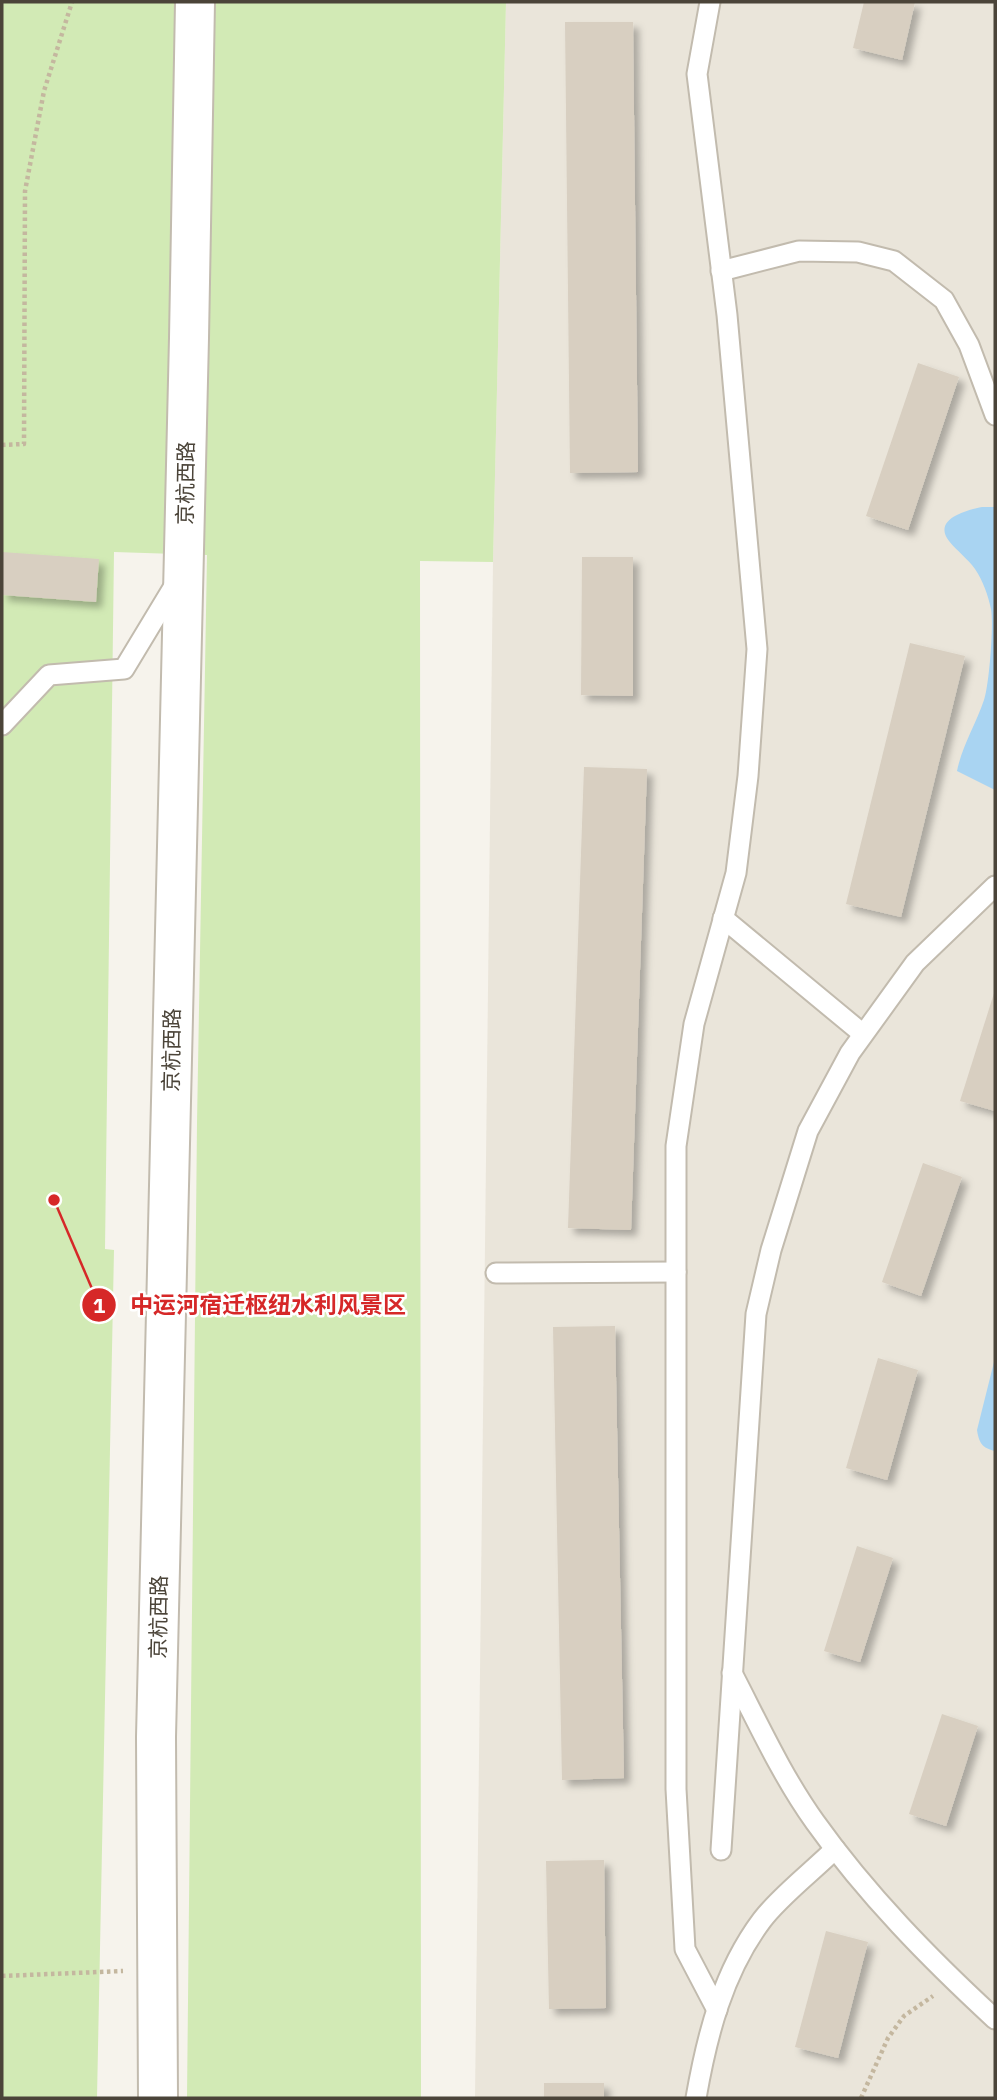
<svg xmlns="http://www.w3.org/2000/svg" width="997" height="2100" viewBox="0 0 997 2100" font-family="'IBM Plex Sans','Noto Sans SC',sans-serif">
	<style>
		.residential { fill: #eae5da }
		.green { fill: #d2eab5 }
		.water { fill: #a9d4f2 }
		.building { fill: #d8cfc1; filter: url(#shadow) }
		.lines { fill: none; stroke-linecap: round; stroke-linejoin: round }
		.service-casing { stroke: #c2bbae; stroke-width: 23 }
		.tertiary-casing { stroke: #c2bbae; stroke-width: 42 }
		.path { stroke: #c4b79f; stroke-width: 4.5; stroke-dasharray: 3.5 3.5; stroke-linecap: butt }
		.service { stroke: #fff; stroke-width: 19 }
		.tertiary { stroke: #fff; stroke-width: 38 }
		.labels { text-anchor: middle; stroke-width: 5; stroke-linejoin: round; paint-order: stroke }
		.street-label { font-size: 21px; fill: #4b4439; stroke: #fff }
		.leader { fill: none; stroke: #d62828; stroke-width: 2.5 }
		.callout-dot { fill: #d62828; stroke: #fff; stroke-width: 2.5 }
		.mark-label { font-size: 21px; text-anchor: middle; font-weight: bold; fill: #fff }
		.callout-label { font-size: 23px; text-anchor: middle; font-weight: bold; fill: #d62828; stroke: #fff; stroke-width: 5; stroke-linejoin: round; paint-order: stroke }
	</style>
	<defs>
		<filter id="shadow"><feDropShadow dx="6" dy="6" stdDeviation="3.5" flood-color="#0004"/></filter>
	</defs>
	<rect width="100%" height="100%" fill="#f6f3ec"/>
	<path class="residential" d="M506,2H995V2098H475L493,562Z"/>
	<path class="green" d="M2,2H506L493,562L420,561L421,2098H187L197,1123L207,555L114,552L105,1249L114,1250L97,2098H2Z"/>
	<g class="water">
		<path d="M982,507H995V790L957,771C962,746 976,724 984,700C989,686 994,624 991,609C988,595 983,581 975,569C968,559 957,551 949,541C932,519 967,510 982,507Z"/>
		<path d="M995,1358V1451C982,1448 979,1443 977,1430Z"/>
	</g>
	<g class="building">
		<path d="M864,2H915L902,60L853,48Z"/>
		<path d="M565,22H633L638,472L570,473Z"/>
		<path d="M918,363L959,377L908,530L866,516Z"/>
		<path d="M2,552L99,559L96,602L2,595Z"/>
		<path d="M582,557H633V696L581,695Z"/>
		<path d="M910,643L965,656L901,917L846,904Z"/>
		<path d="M584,767L647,769L631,1230L568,1228Z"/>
		<path d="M995,990V1111L960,1101Z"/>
		<path d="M923,1163L962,1177L921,1296L882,1282Z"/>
		<path d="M615,1326L624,1778L562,1780L553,1327Z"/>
		<path d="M878,1358L918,1370L887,1480L846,1468Z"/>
		<path d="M857,1546L893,1558L860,1662L824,1651Z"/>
		<path d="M942,1714L978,1726L946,1826L909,1814Z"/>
		<path d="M604,1860L606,2008L549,2009L546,1861Z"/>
		<path d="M826,1931L868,1942L838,2058L795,2047Z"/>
		<rect x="544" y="2083" width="60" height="15"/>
	</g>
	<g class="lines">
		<g class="service-casing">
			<g id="service">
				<path d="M710,2L697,74L727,315L757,649L748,776L736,873L694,1024L676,1146V1789L685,1949L717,2010"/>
				<path d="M721,271L799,251L858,252L894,261L944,300L969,345L995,415"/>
				<path d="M2,725L49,675L124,669L176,583"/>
				<path d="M723,918L863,1034"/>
				<path d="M496,1273L676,1272"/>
				<path d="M732,1673C758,1723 782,1776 815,1822C867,1895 930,1959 995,2019"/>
				<path d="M721,1850L756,1314L771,1250L808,1131L850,1053L915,963L995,886"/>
				<path d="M696,2098C707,2035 723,1972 762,1920C779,1897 814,1870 835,1849"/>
			</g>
		</g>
		<g class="tertiary-casing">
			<path id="tertiary" d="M158,2098L156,1737L189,338L195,2"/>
		</g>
		<g class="path">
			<path d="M2,445L24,444L25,191L44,91L72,2"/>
			<path d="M2,1976L123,1971"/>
			<path d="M861,2098L888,2038L904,2016L933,1996"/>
		</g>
		<use href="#service" class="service"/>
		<use href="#tertiary" class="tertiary"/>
	</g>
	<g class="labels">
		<g class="street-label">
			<text transform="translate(186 483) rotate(-89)" y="7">京杭西路</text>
			<text transform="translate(172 1050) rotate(-89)" y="7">京杭西路</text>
			<text transform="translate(159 1617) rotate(-89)" y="7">京杭西路</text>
		</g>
	</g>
	<path class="leader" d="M54 1200L99 1305"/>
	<g class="callout-dot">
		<circle cx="54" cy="1200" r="7"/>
		<circle cx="99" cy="1305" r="18"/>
	</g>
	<g class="mark-label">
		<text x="99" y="1313">1</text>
	</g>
	<g class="callout-label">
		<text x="268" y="1313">中运河宿迁枢纽水利风景区</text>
	</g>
	<rect width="997" height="2100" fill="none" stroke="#4b4439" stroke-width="7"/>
</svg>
